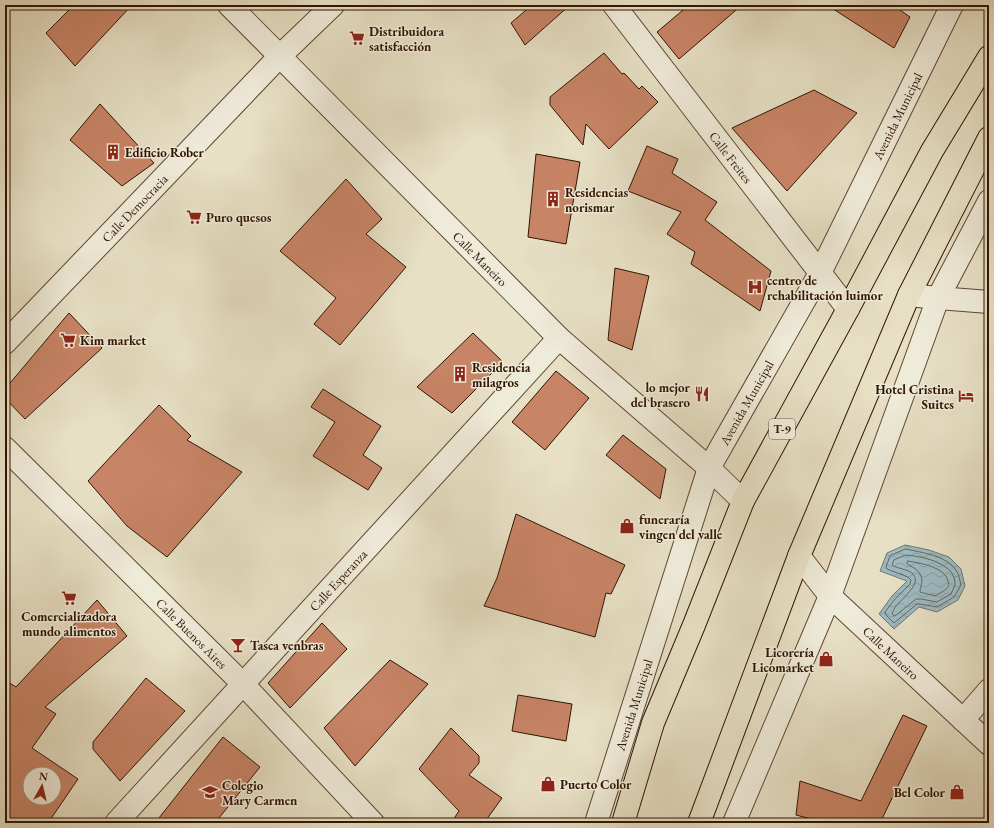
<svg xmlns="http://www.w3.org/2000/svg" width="994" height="828" viewBox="0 0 994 828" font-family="'EB Garamond',serif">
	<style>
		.water { fill: url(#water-waves); stroke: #717874 }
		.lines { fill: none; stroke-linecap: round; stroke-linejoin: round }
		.shore { stroke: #666761; stroke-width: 1 }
		.building { fill: #c78466; stroke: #301402; fill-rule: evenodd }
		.street-casing { stroke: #5e4733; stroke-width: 24 }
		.highway-casing { stroke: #301402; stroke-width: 24 }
		.street { stroke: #efebd9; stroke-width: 22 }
		.highway { stroke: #e7e0c5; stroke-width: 22 }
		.labels { text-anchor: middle; stroke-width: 3; stroke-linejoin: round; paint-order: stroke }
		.shield { fill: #efebd9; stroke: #695442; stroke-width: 1 }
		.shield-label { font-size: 12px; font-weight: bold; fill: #301402 }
		.poi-label { font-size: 13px; font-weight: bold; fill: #301402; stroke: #efebd9; text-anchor: start }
		.street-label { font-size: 13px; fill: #301402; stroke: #efebd9 }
	</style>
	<defs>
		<pattern id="water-waves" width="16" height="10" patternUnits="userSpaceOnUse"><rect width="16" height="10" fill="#9dbac0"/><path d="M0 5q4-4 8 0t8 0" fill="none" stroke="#889fa3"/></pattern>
	</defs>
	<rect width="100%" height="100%" fill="#e7e0c5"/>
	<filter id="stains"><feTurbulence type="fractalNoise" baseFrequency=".005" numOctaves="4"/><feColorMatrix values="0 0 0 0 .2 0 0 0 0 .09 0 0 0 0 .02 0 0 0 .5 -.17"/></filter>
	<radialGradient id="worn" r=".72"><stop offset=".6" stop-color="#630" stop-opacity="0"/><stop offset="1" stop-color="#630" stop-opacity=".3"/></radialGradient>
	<path class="water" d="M905,545L929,550L949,557L961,569L965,586L958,600L937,612L919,607L894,629L879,614L892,596L907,581L880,571L887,553Z"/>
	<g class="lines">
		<g class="shore">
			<path d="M906,549C923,553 945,555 956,570C959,574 960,581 961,585L954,597L937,607L920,604H917L894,623L886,615L885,612L895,599L910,584L911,580L908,577L887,569L886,567L890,556Z"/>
			<path d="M906,555C920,556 943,561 952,573C954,576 955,581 955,585L951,594L937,602L921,599H916L895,616L892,614C894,602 924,586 913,574C908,569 898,569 892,565L894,560Z"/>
			<path d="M908,561C920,563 945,567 948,581C949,584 949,587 946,589C943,592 938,594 935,596L920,592C920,589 921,586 922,582C922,572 915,568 907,564V563Z"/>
		</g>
	</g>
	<g class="building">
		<path d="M74,5H132L75,66L46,33Z"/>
		<path d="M532,5H570L525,45L511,23Z"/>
		<path d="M689,5H742L679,59L657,32Z"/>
		<path d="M827,5H893L910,17L894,48Z"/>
		<path d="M604,53L622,74L624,73L639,89L642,86L658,102L609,149L586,124L583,145L550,105V97Z"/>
		<path d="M814,90L857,113L787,191L732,128Z"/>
		<path d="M100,104L154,163L122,186L70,140Z"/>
		<path d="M647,146L678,159L672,173L717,202L705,220L771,271L760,311L691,264L695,252L667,234L681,212L628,191Z"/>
		<path d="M536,154L580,162L566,244L528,237Z"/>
		<path d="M346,179L382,219L366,234L406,267L340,345L314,324L336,298L280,251Z"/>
		<path d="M615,268L649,276L632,350L608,340Z"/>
		<path d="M69,313L102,348L25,419L5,398V389Z"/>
		<path d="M473,333L503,362L452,413L417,387Z"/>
		<path d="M556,371L589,398L545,450L512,422Z"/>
		<path d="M323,389L381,426L363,455L382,468L368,490L313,456L335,422L311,407Z"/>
		<path d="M159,405L191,436L187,440L242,472L167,557L127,526L88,481Z"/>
		<path d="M623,435L666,469L660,499L606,455Z"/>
		<path d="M516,514L625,565L611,594L606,593L595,637L484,606L497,578Z"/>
		<path d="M97,600L127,636L45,707L56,714L32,748L78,779L48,823H5V680L16,687ZM30,774H54V798H30Z"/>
		<path d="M322,623L347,649L290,708L268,683Z"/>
		<path d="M390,660L428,684L355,766L324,728Z"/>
		<path d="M146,678L185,711L120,781L93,749V742Z"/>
		<path d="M518,695L572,704L566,741L512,731Z"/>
		<path d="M903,715L927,726L880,823H826L796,815L800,781L861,801Z"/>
		<path d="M451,728L479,756V763L469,775L502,798L484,823H451L459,811L419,769Z"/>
		<path d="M223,737L260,767L215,823H155Z"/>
	</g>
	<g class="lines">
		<g class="street-casing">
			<g id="street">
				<path id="s1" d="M229,5L559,338L709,468L743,501"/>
				<path id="s2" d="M614,5L848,309"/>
				<path d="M909,295L938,298L989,302"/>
				<path id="s3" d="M5,343L280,56L333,5"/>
				<path id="s4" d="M5,448L243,684L373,823"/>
				<path id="s5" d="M799,556L830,596L989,744"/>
				<path d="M963,720L989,690"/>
				<path id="s6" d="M116,823L559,338"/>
				<path id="s7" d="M596,823L709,468L820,273L952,5"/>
				<path d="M734,823L830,596L938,298L989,201"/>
			</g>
		</g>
		<g class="highway-casing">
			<g id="highway">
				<path d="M623,823L653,723L694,625L743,501L848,309L932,151L989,57"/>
				<path d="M699,823L799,556L909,295L989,138"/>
			</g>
		</g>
		<use href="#street" class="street"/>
		<use href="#highway" class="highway"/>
	</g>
	<defs>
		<g id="supermarket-bare" transform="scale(1.2)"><path d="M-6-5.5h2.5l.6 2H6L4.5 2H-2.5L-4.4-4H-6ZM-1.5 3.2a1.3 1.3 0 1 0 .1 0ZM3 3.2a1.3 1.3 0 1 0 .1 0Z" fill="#8f2418" stroke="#efebd9" stroke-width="2.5" paint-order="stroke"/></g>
		<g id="building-bare" transform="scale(1.2)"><path d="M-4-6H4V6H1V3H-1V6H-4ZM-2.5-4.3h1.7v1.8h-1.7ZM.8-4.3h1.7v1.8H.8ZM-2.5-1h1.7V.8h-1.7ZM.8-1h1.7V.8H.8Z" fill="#8f2418" stroke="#efebd9" stroke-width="2.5" paint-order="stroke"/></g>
		<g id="hospital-bare" transform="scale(1.2)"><path d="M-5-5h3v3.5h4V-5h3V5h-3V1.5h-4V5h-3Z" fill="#8f2418" stroke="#efebd9" stroke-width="2.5" paint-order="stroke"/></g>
		<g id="restaurant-bare" transform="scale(1.2)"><path d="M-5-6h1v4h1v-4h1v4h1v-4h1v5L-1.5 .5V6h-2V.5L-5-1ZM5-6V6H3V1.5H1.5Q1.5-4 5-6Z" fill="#8f2418" stroke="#efebd9" stroke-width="2.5" paint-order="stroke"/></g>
		<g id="hotel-bare" transform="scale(1.2)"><path d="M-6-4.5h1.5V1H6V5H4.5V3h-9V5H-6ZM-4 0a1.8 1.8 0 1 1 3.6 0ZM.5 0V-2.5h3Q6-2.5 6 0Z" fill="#8f2418" stroke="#efebd9" stroke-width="2.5" paint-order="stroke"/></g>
		<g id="shop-bare" transform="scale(1.2)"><path d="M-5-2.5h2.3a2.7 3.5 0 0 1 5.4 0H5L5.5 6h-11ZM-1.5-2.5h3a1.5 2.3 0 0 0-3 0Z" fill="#8f2418" stroke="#efebd9" stroke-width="2.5" paint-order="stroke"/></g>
		<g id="bar-bare" transform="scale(1.2)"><path d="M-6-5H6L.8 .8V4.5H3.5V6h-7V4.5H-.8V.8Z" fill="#8f2418" stroke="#efebd9" stroke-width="2.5" paint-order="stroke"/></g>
		<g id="school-bare" transform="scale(1.2)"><path d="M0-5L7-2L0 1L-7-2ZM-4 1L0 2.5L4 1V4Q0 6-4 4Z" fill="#8f2418" stroke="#efebd9" stroke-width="2.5" paint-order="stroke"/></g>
	</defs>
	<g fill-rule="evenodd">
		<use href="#supermarket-bare" x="357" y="38"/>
		<use href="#building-bare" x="113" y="152"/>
		<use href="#building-bare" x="553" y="199"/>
		<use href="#supermarket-bare" x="194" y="217"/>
		<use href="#hospital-bare" x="755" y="287"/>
		<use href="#supermarket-bare" x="68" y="340"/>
		<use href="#building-bare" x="460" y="374"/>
		<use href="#restaurant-bare" x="702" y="394"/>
		<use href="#hotel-bare" x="966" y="396"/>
		<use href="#shop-bare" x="627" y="526"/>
		<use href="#supermarket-bare" x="69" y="598"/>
		<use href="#bar-bare" x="238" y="645"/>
		<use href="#shop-bare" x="826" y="659"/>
		<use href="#shop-bare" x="548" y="784"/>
		<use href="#school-bare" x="210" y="792"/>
		<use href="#shop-bare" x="957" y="792"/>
	</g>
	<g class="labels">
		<rect class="shield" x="769" y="419" width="26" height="20" rx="3"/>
		<g class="shield-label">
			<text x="782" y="433">T-9</text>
		</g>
		<g class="poi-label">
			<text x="369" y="36">Distribuidora<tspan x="369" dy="15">satisfacción</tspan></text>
			<text x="125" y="157">Edificio Rober</text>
			<text x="565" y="197">Residencias<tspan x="565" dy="15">norismar</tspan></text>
			<text x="206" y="222">Puro quesos</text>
			<text x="767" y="285">centro de<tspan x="767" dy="15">rehabilitación luimor</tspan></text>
			<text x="80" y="345">Kim market</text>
			<text x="472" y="372">Residencia<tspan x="472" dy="15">milagros</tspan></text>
			<text x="690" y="392" text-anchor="end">lo mejor<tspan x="690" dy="15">del brasero</tspan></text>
			<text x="954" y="394" text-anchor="end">Hotel Cristina<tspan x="954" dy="15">Suites</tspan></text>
			<text x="639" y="524">funeraría<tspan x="639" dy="15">vingen del valle</tspan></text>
			<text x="69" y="621" text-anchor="middle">Comercializadora<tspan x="69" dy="15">mundo alimentos</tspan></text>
			<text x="250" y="650">Tasca venbras</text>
			<text x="814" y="657" text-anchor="end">Licorería<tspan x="814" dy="15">Licomarket</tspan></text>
			<text x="560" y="789">Puerto Color</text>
			<text x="222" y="790">Colegio<tspan x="222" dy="15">Mary Carmen</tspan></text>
			<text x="945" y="797" text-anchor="end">Bel Color</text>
		</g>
		<g class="street-label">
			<text dy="5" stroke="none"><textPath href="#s7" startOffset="772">Avenida Municipal</textPath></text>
			<text dy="5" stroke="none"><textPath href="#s2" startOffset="192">Calle Freites</textPath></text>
			<text dy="5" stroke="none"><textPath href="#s3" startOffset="187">Calle Democracia</textPath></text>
			<text dy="5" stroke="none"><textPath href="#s1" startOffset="357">Calle Maneiro</textPath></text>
			<text dy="5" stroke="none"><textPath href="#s7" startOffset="448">Avenida Municipal</textPath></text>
			<text dy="5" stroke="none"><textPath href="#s6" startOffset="329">Calle Esperanza</textPath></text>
			<text dy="5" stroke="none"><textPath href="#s4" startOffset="263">Calle Buenos Aires</textPath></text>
			<text dy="5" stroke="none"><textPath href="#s5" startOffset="134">Calle Maneiro</textPath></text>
			<text dy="5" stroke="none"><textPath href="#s7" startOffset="124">Avenida Municipal</textPath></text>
		</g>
	</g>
	<rect width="994" height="828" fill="none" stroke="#e7e0c5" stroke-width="20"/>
	<rect x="6" y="6" width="982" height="816" fill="none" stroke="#301402" stroke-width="2"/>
	<rect x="10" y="10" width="974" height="808" fill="none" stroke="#301402"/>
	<g transform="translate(42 786) rotate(8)"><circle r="19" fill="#efebd9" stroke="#a39583"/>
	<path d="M0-3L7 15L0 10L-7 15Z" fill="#8f2418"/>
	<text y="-6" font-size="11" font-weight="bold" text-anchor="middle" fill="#301402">N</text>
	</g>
	<rect width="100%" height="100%" filter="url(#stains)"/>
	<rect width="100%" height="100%" fill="url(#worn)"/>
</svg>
